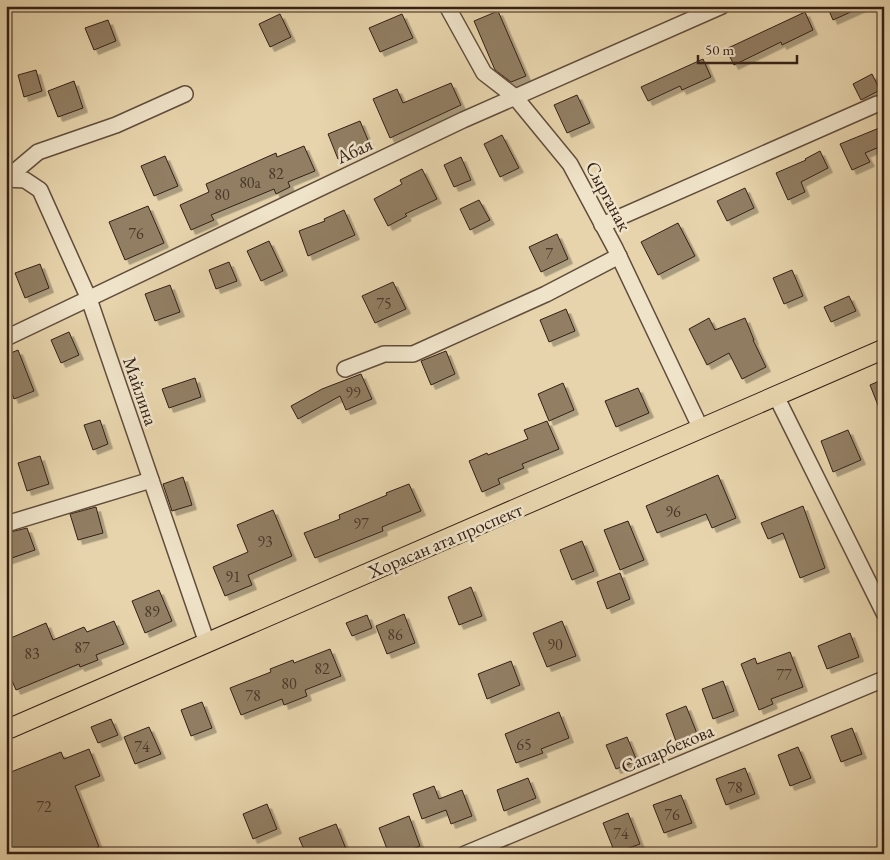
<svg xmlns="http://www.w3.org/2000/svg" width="890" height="860" viewBox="0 0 890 860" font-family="'EB Garamond',serif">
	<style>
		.building { fill: #917e64; stroke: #342016; filter: url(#shadow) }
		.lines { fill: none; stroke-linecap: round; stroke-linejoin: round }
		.minor-casing { stroke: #614d3c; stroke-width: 18 }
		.major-casing { stroke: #342016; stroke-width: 21 }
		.minor { stroke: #efe3c9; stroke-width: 15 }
		.major { stroke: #e7d4ac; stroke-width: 19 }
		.labels { text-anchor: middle; stroke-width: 5; stroke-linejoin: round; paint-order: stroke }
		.number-label { font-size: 16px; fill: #4b382a }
		.street-label { font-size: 19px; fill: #342016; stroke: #efe3c9 }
	</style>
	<defs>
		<filter id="shadow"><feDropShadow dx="4.5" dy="4.5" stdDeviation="0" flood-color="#0004"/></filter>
	</defs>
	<rect width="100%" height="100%" fill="#e7d4ac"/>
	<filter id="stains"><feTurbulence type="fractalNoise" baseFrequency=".004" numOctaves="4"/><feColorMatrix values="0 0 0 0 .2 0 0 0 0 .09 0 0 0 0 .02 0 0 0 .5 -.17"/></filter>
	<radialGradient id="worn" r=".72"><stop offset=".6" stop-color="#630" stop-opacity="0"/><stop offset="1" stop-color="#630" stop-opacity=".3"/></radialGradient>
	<g class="building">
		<path d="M827,6H864L833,20Z"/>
		<path d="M498,11L526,76L511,82L495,70L474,21Z"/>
		<path d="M805,12L813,30L782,45L781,42L734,65L726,49Z"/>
		<path d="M280,14L291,37L270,47L259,24Z"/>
		<path d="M402,14L413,38L380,52L369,28Z"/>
		<path d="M108,20L116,41L94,50L85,28Z"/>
		<path d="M703,59L711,77L682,90L680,86L648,101L641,87Z"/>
		<path d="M36,70L42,91L24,97L18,75Z"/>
		<path d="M872,74L880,90L861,100L853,84Z"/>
		<path d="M74,81L83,108L58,117L48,91Z"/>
		<path d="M451,83L461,105L390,138L373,99L397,89L403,103Z"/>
		<path d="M577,95L590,123L567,133L554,105Z"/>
		<path d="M360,121L370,145L338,159L328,134Z"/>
		<path d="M884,126V145L865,153L870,162L852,170L840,144Z"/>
		<path d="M502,135L519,168L500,177L484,144Z"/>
		<path d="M304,146L315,171L288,182L290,187L276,194L274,189L211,215L214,220L191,230L180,205L209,192L206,184L276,153L277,157Z"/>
		<path d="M820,151L828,168L801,182L805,192L788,200L776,173L806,160L805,159Z"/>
		<path d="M165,156L178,186L154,196L141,166Z"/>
		<path d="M461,157L471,180L454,187L444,165Z"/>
		<path d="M422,169L437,199L405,214L407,216L388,226L374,199L402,184L400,180Z"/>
		<path d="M745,188L754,208L727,221L717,201Z"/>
		<path d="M479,200L490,220L470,230L460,209Z"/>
		<path d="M148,206L164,243L125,260L109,222Z"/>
		<path d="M344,210L355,235L308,256L299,231L325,221L324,219Z"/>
		<path d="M678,223L695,256L658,275L641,242Z"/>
		<path d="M557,234L568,259L541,272L529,247Z"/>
		<path d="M269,241L283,271L261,281L247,251Z"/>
		<path d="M229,262L237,281L216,289L209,270Z"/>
		<path d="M40,264L49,288L25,298L15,273Z"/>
		<path d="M792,270L803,296L784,304L773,278Z"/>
		<path d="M393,282L406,309L375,323L362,296Z"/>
		<path d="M170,285L180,312L155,321L145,294Z"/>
		<path d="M849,296L856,311L831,322L824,307Z"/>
		<path d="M566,309L575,331L549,342L540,320Z"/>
		<path d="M709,318L715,330L745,318L754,340H753L766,367L742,379L729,353L707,365L689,329Z"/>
		<path d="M69,332L79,355L61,363L51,340Z"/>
		<path d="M18,350L34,391L14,399L6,378V355Z"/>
		<path d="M446,351L455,374L431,385L421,361Z"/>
		<path d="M361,374L372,399L346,410L340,396L298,419L291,406L322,389Z"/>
		<path d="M195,378L201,397L169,408L162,389Z"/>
		<path d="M884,379V418H883L870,385Z"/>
		<path d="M563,383L574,410L549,421L538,394Z"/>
		<path d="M638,388L649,413L616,427L605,401Z"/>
		<path d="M100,420L108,444L93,450L84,425Z"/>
		<path d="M547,421L559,449L522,464L524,468L498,479L500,484L482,492L469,461L487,453L488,455L528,439L524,430Z"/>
		<path d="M848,430L861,460L833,472L821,441Z"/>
		<path d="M40,456L49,484L27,491L18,463Z"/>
		<path d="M718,475L736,518L712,528L706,514L657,533L646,506Z"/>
		<path d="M183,477L192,505L172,511L163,484Z"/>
		<path d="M409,484L421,511L382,527L383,531L315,558L304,533L340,519L339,515L387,495L386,493Z"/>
		<path d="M803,506L825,568L800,578L783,533L768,539L761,523Z"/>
		<path d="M96,507L103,533L78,540L70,514Z"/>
		<path d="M273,510L292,556L248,575L252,585L225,596L213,567L248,552L237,525Z"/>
		<path d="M628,521L644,560L620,570L604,530Z"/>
		<path d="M27,528L35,550L6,560V533Z"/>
		<path d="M582,541L594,571L572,580L560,550Z"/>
		<path d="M620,573L630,599L607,609L597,582Z"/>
		<path d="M471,587L482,616L459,625L448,597Z"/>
		<path d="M159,590L172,621L145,633L132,601Z"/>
		<path d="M404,614L415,643L387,654L376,626Z"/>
		<path d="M367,615L372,628L352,636L346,623Z"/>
		<path d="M114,621L124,644L96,655L98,660L80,667L79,664L16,690L6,667V640L46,623L53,640L84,627L87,632Z"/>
		<path d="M562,621L576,656L547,667L533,633Z"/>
		<path d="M850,633L859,657L827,669L818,646Z"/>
		<path d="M330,649L341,676L305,690L307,696L284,705L282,699L241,715L230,688L271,672L270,669L293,660L294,663Z"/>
		<path d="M790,652L803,687L771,699L773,704L759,710L741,664L755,658L757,664Z"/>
		<path d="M511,661L520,685L487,699L478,674Z"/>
		<path d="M723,681L734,711L713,719L702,689Z"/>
		<path d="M202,702L212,728L191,736L181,710Z"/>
		<path d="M686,706L698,736L677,744L666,714Z"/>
		<path d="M559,712L569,738L541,749L543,753L516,763L505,734Z"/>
		<path d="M111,719L118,735L98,743L91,727Z"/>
		<path d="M149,727L161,754L135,764L124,737Z"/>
		<path d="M852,728L862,754L841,762L831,736Z"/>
		<path d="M627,737L637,761L616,769L606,745Z"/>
		<path d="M798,747L811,778L790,786L778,755Z"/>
		<path d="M89,749L100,776L75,786L99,847L83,854H13L6,838V774L61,752L64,759Z"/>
		<path d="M745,768L755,794L726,805L716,779Z"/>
		<path d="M528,778L536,798L504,811L497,790Z"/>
		<path d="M434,786L439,799L462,790L472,816L451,824L446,810L422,819L413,794Z"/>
		<path d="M681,795L692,823L664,833L653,805Z"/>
		<path d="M267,804L277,829L253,839L243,814Z"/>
		<path d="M628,813L640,844L615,853L603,823Z"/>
		<path d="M409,816L420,846L401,854H389L379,828Z"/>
		<path d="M336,824L348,854H306L299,838Z"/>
	</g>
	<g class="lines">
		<g class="minor-casing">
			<g id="minor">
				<path d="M447,6L484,73L515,97L570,164L615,248L701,429"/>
				<path d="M6,179L25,180L40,190L89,299L207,643"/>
				<path d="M6,179L38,152L116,125L185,94"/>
				<path d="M602,225L877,104"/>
				<path d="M6,338L463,120L722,6"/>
				<path d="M345,369L384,354H413L546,294L619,256"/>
				<path d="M776,396L884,613"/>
				<path d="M6,524L151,480"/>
				<path d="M465,854L884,679"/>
			</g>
		</g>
		<g class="major-casing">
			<path id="major" d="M6,730L884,349"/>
		</g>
		<use href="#minor" class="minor"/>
		<use href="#major" class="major"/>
	</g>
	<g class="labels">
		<g class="number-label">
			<text x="276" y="179">82</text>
			<text x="250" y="188">80а</text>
			<text x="222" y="200">80</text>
			<text x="136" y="239">76</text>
			<text x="549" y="259">7</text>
			<text x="384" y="309">75</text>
			<text x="353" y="398">99</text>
			<text x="673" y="517">96</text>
			<text x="361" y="529">97</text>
			<text x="265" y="547">93</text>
			<text x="233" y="582">91</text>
			<text x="152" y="617">89</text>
			<text x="395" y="640">86</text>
			<text x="555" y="650">90</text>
			<text x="82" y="653">87</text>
			<text x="32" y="659">83</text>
			<text x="322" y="674">82</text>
			<text x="784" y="680">77</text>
			<text x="289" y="689">80</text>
			<text x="253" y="701">78</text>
			<text x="524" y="750">65</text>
			<text x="142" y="752">74</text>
			<text x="735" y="793">78</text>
			<text x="44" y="812">72</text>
			<text x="672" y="820">76</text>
			<text x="621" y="839">74</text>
		</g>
		<g class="street-label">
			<text transform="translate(354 150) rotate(-25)" y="7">Абая</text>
			<text transform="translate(609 196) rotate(62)" y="7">Сырганак</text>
			<text transform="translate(141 391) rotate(71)" y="7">Майлина</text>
			<text transform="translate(445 540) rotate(-23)" y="7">Хорасан ата проспект</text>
			<text transform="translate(667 748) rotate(-23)" y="7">Сапарбекова</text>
		</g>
	</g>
	<rect width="890" height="860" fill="none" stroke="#e7d4ac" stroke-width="25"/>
	<rect x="8" y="8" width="875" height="845" fill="none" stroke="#342016" stroke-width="2.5"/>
	<rect x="12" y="12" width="865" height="835" fill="none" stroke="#342016"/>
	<path d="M698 55v8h99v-8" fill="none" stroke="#342016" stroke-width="2.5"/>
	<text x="705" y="55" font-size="15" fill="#342016" stroke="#efe3c9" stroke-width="4" paint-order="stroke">50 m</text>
	<rect width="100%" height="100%" filter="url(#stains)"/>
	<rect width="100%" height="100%" fill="url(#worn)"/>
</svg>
